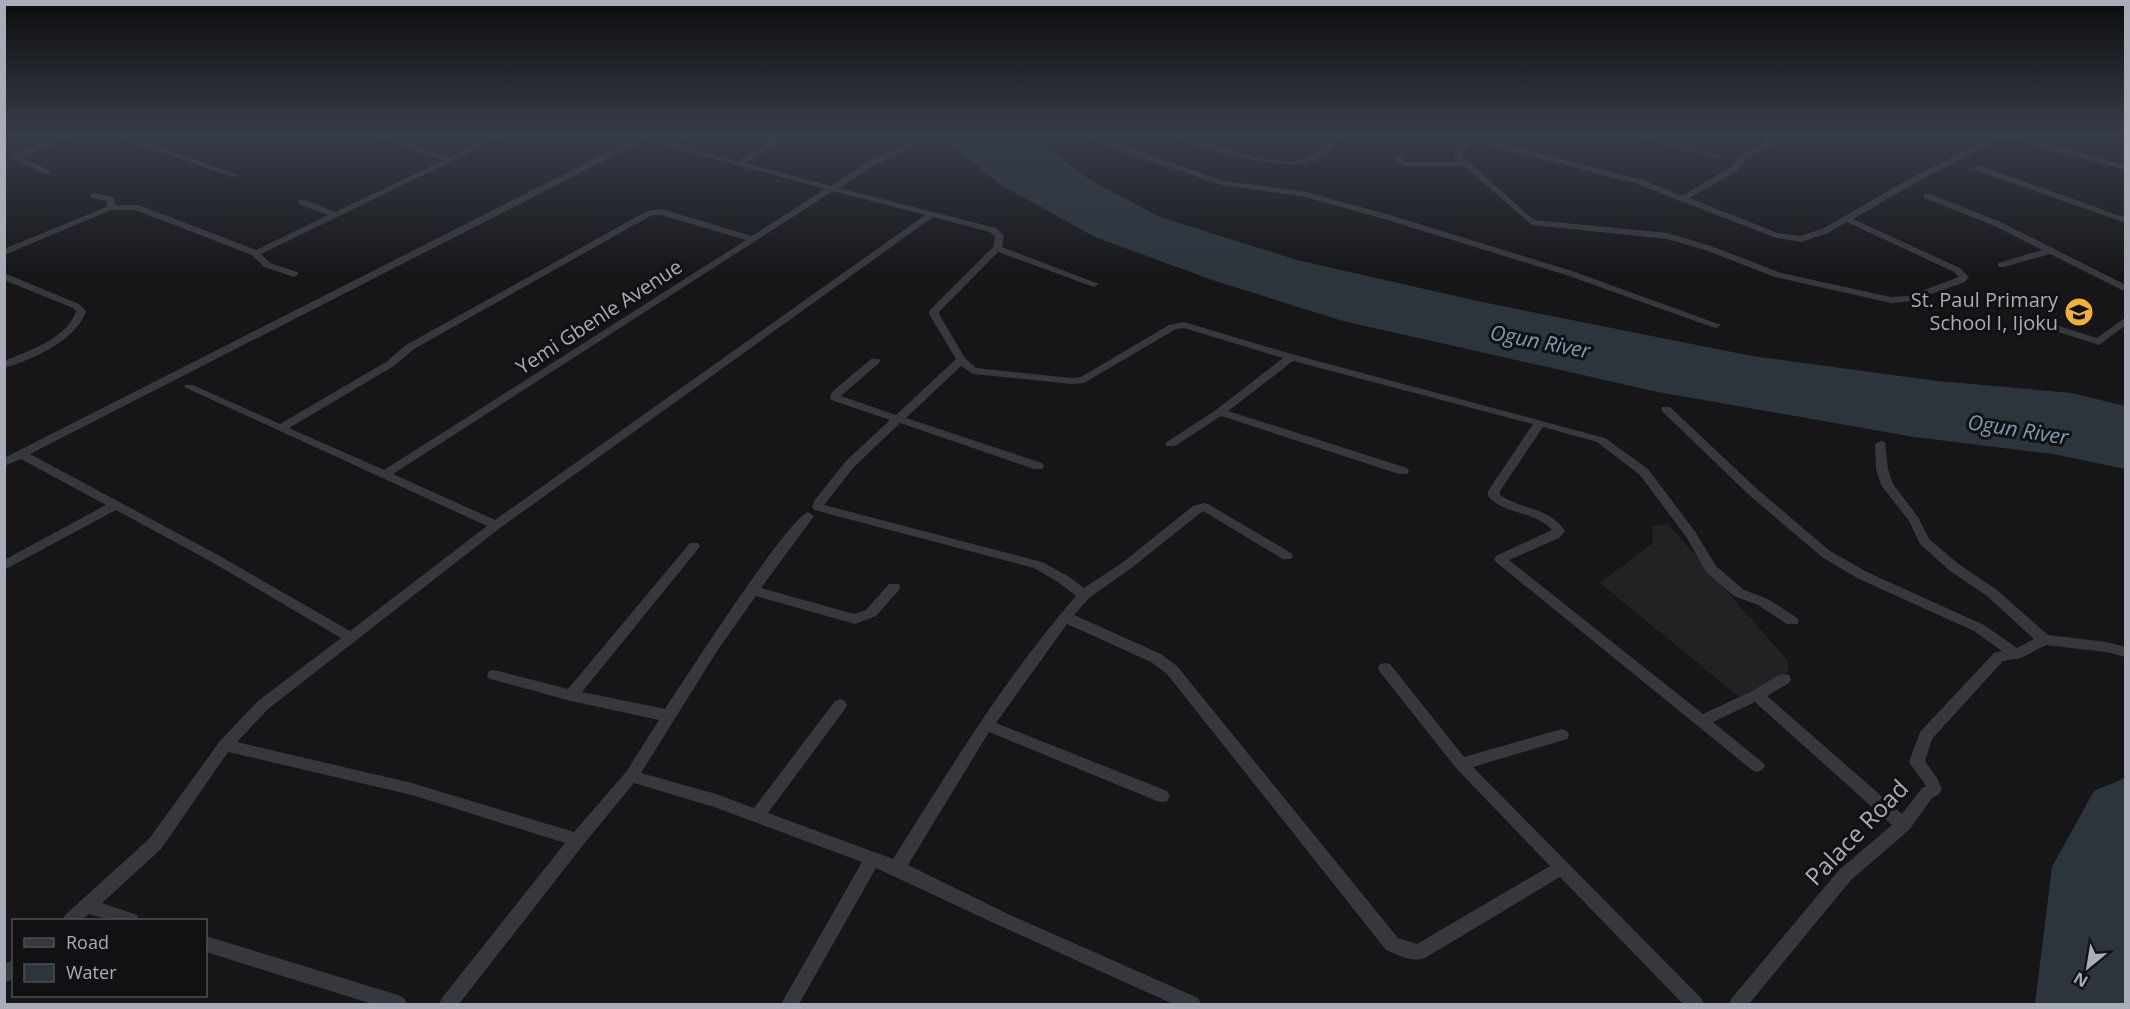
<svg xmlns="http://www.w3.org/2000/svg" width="2130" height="1009" viewBox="0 0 2130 1009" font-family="'Open Sans',sans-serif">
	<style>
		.built { fill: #222225 }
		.water { fill: #2c353c }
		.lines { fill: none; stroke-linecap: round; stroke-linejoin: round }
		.minor { fill: #37383d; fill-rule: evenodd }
		.labels { text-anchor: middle; stroke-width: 6; stroke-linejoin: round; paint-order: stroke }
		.poi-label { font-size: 20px; fill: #a8adb8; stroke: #111113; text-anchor: end }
		.street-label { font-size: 20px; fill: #a8adb8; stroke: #111113 }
		.water-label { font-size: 21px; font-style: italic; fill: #7f9bb3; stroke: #111113 }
		.near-street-label { font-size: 24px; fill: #a8adb8; stroke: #111113 }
	</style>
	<rect width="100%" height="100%" fill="#161618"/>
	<path class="built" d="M1668,524L1788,661V672L1739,697L1600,583L1653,543L1652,526Z"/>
	<g class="water">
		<path d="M937,134H1030L1090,180L1160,217L1297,260L1482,302L1752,356L1937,381L2072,393L2125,406V469L2053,454L1914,437L1658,392L1343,321L1212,280L1095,237L1001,185Z"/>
		<path d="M2125,778V1004H2035L2052,867L2094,791Z"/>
	</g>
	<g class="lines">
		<g class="minor">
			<path d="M67,134H78L21,157L50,170V174H44L13,159L14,154Z"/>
			<path d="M108,134H120L239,175L232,177Z"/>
			<path d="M365,134H378L450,157L497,134H508L261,254L270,263L297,272L299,274L294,277L264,267L252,255L135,210H111L4,255V249L106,207L107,201L91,198V194L94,193L114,197L115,205H139L256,250L328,215L299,204V200H305L335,212L444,160Z"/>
			<path d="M630,134H643L666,141L680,134H690L674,143L737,161L772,140H778V144L745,163L831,186L869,161L912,141H918V145L875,165L839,188L996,228L1004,236L1002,247L1099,284L1094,287L1091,286L998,252L940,311L939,314L965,358L976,368L1072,378L1081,377L1169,325L1184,322L1295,355L1605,438L1648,469L1696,533L1716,566L1744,590L1768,599L1797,618L1799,621L1797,624H1787L1758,605L1734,596L1706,572L1687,538L1640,475L1597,442L1543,427L1500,491V495C1521,510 1550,507 1565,531L1559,538L1509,560L1703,714L1752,691L1779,675L1784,674L1789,675L1791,679L1789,683L1767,696L1902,814L1922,788L1926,786L1909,762L1920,732L1994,653L2002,651L1974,631L1857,578L1822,557L1749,495L1662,411L1661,409L1662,407H1670L1757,489L1830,551L1867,572L1984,625L2017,648L2034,639L1987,596L1950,571L1920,544L1909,521L1881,485L1876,469L1875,444L1881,441L1885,442L1888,469L1893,484L1918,517L1929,539L1960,565L1997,590L2048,635L2106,642L2126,647V657L2106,652L2046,645L2021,658L2003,661L1932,739L1925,761L1937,778L1942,789L1939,794L1932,798L1909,830L1851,880L1749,1004H1729L1732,998L1839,870L1892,825L1755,702L1713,722L1762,762L1765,766L1762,770L1757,772L1752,770L1496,562L1494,559L1496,556L1552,530C1536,511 1504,515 1488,496V491L1533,424L1293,361L1228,411L1407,468L1409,471L1407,474H1399L1221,416L1175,446H1167L1165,444L1167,442L1216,410L1283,358L1184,328L1176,329L1084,383L1072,384L973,374L961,366L906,418L1042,463L1044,466L1042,469H1034L900,423L854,467L824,505L1042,562L1068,576L1084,588L1122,563L1193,506L1204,503L1208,504L1291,553L1293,556L1291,559H1283L1203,511L1130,569L1089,598L1074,615L1161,654L1177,666L1398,938L1417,944L1550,866L1456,768L1380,672L1378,668L1380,664L1385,663L1390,664L1464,757L1562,729L1567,731L1569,735L1567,739L1473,767L1701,998L1704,1004H1683L1560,877L1425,958C1412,963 1398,955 1386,950L1167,674L1151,662L1067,624L996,723L1167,791L1170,796L1167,801L1162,802L1157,801L989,732L908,865L1008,914L1198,998L1201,1004H1173L996,924L876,868L799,1004H781L862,862L714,807L634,783L583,845L459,1004H439L442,998L565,843L412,795L228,752L161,849L102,903L137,915L139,920H109L89,914L82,920H63L65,915L149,839L220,741L258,701L341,638L210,561L116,510L4,570V560L106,505L21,459L4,466V458L637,137ZM645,140L825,189L752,236L661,209L647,211L406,345L386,362L280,424L193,385H185L184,387L487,526L350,631L218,555L30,454ZM833,191L925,215L495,520L393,474ZM652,215H661L746,240L384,470L289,428L394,366L414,349ZM933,217L990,232L995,237L993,247L930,310L929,314L956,359L896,415L841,396L879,363L880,361L879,359H871L832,392L830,398L831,400L890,420L846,461L814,501L812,507L814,510L1034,568L1058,582L1076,596C1006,676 950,769 893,859L768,813L845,709L847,705L845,701L840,699L835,701L754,808L716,794L641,773L719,648L756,596L855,624L876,616L899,590L900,587L899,584H889L866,610L854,614L761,588L814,516L808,512C788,518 683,682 665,709L582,692L698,549L700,546L698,543H690L568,689L494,670L489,671L487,675L489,679L494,680L571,701L659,720L626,772L574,832L412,783L237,742L268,709L500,528Z"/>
			<path d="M1086,134H1096L1110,141L1225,181L1302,191L1390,215L1572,271L1721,325L1716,328L1712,327L1566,275L1384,219L1301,196L1221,185L1104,145Z"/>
			<path d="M1169,134H1181C1210,144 1276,168 1304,159C1321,153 1330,134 1348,134C1337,145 1321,159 1306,163C1280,170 1191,148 1169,134Z"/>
			<path d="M1471,134H1479L1476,137L1643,180L1682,196L1731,167L1739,156L1764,142V134H1772L1771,145L1745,160L1737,171L1689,198L1778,233L1800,236L1822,229L1918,174L1998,134H2010L2126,165V170L2004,137L1924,178L1853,219L1960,268L1969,277L1965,282L1912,301L1891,303L1775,277L1705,250L1667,239L1532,225L1464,166H1403L1393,161L1402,153L1406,155L1402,160L1404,162H1458L1455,158V151ZM1473,141L1637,184L1776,238L1801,242L1828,233L1847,222L1954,272L1959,277L1908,296L1891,297L1781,273L1711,246L1668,233L1534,220L1463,157V151Z"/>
			<path d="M1624,134H1638L1722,156L1718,158Z"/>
			<path d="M1975,166H1981L2126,218V223L1975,170Z"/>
			<path d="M1924,194H1930L2003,223L2126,285V292L2050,254L2004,267H1998V263L2042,250L1997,227L1924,198Z"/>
			<path d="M4,273L79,304L86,311C77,340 32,360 4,368V361C28,351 67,339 76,311L73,308L4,280Z"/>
			<path d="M2027,316L2097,338L2126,317V325L2099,345L2024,321V317Z"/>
			<path d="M206,936L398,995L404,998L407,1004H372L206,952Z"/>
			<path d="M14,960V979L4,983V964Z"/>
		</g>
	</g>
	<linearGradient id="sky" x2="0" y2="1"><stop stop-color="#0c0c0d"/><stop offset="0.49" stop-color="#363c48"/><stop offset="1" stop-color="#363c48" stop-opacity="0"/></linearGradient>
	<rect width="2130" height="275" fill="url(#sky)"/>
	<defs>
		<g id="school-disc" transform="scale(1.5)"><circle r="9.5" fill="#f2b134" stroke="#111113"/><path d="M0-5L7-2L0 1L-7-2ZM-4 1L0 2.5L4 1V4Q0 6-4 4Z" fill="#111"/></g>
	</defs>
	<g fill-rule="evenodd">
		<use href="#school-disc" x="2079" y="312"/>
	</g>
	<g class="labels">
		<g class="poi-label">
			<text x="2058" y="307">St. Paul Primary<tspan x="2058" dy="23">School I, Ijoku</tspan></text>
		</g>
		<g class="street-label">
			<text transform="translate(599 317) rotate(-33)" y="7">Yemi Gbenle Avenue</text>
		</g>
		<g class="water-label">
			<text transform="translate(1540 342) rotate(11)" y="7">Ogun River</text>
			<text transform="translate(2018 430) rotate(9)" y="7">Ogun River</text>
		</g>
		<g class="near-street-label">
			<text transform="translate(1857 833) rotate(-46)" y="8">Palace Road</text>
		</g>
	</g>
	<rect width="2130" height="1009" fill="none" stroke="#a8adb8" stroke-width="12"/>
	<rect x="12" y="919" width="195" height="78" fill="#111113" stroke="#4d4f55" stroke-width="1.5"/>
	<rect x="24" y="938" width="30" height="9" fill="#37383d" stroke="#4d4f55" stroke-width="1.5"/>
	<text x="66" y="949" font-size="18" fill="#a8adb8">Road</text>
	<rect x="24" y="964" width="30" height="18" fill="#2c353c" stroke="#4d4f55" stroke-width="1.5"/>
	<text x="66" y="979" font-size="18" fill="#a8adb8">Water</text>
	<g transform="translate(2088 967) rotate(210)" stroke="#111113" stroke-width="4.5" paint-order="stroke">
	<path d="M0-4.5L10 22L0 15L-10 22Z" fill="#a8adb8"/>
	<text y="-9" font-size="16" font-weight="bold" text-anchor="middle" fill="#a8adb8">N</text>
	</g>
</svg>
